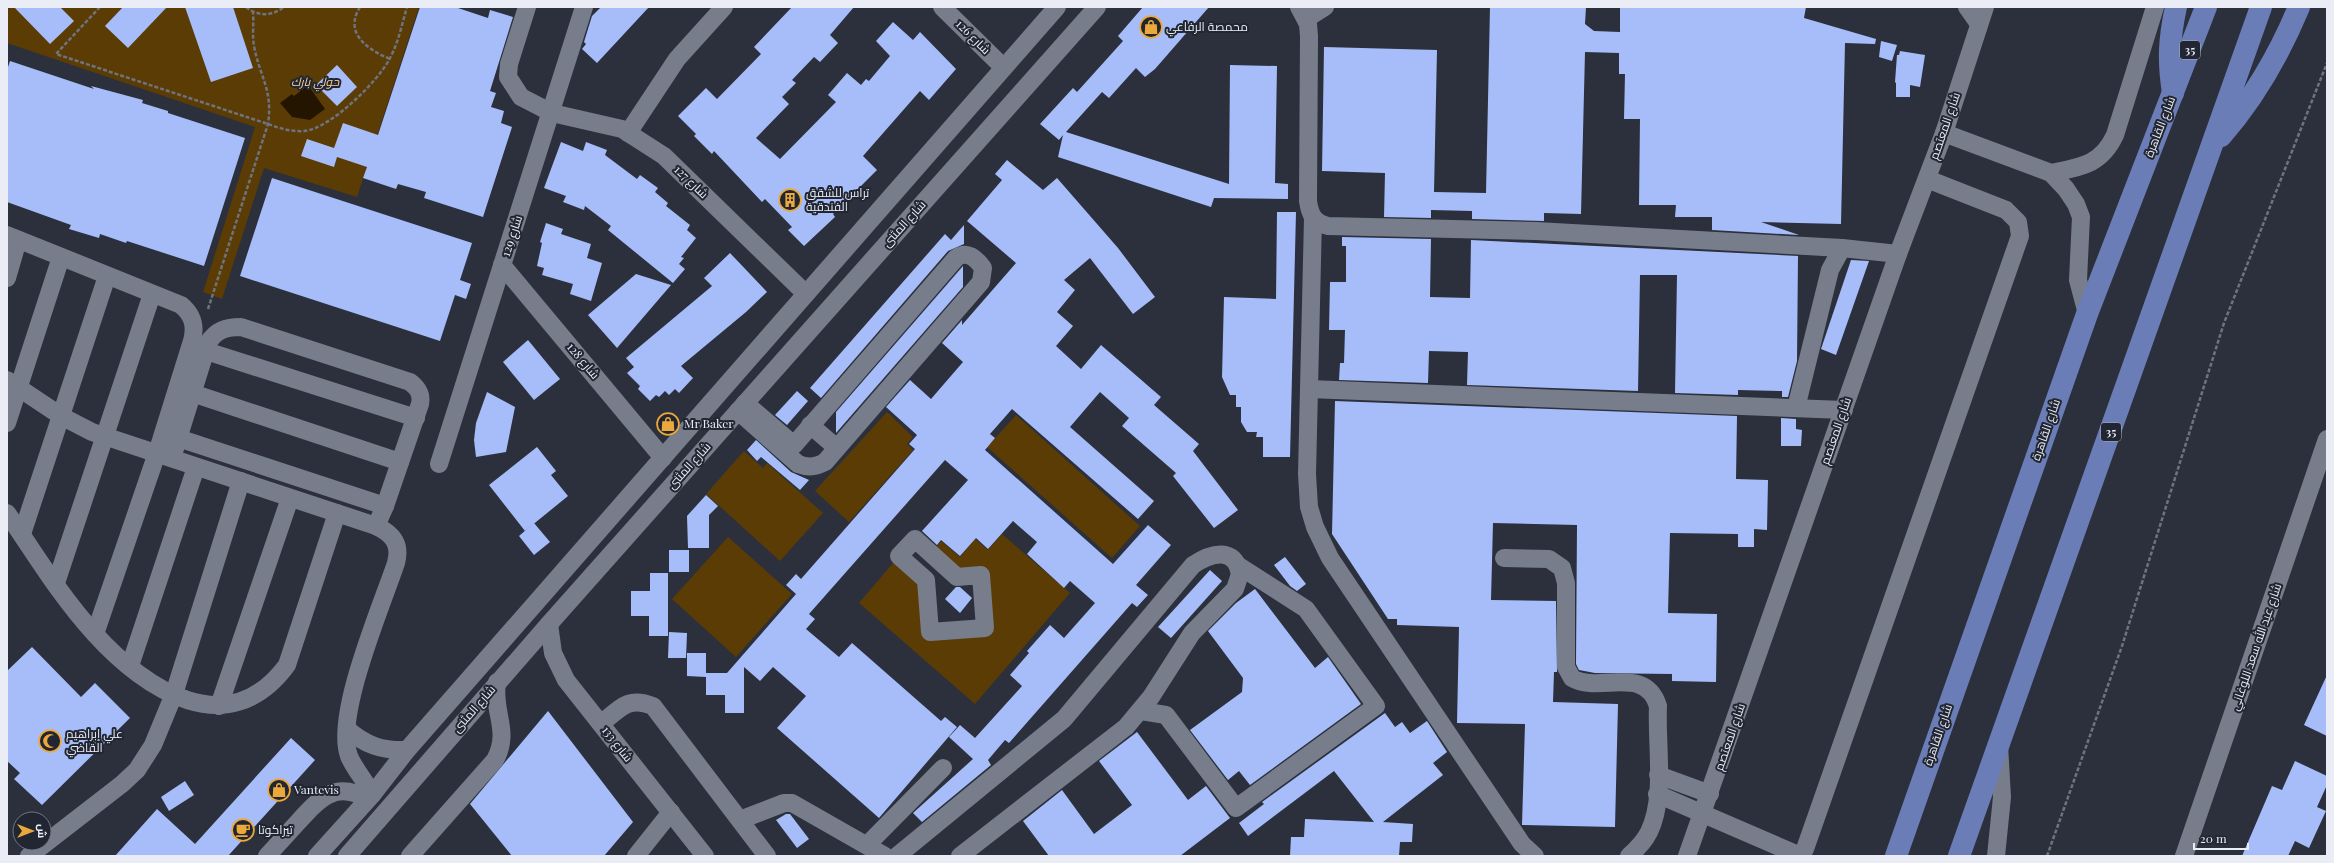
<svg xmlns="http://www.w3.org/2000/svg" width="2334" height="863" viewBox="0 0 2334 863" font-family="'Playfair Display',Cairo,serif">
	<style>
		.green { fill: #5b3c04 }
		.water { fill: #241500 }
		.building { fill: #a7bdfa }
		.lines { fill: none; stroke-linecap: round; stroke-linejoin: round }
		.path { stroke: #6f737e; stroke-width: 2.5; stroke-dasharray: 4 2; stroke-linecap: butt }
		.minor { stroke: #777d8b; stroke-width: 18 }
		.major { stroke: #6a7db6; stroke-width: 22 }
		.labels { text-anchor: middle; stroke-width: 4; stroke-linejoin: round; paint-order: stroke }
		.shield { fill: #212632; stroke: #aeb1ba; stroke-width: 1 }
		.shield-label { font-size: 11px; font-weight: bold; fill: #eaedf5 }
		.poi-label { font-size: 12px; fill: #eaedf5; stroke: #212632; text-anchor: start }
		.street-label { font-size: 12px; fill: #eaedf5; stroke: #212632 }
		.park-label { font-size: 12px; font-style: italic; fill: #f9d098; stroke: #212632 }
	</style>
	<rect width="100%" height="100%" fill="#2b303c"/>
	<g class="green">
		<path d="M10,7H419L357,197L264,168L222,299L203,292L255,127L7,43V10Z"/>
		<path d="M887,412L913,437L907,444L913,450L849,522L815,491Z"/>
		<path d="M1016,415L1140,526L1112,558L987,447Z"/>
		<path d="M744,451L763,468L767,463L823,513L780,561L706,494Z"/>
		<path d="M1002,534L1070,593L975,704L859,603L899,556L926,580L930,632L984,628L981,575L957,577L931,553L941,541L960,557L975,539L988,550Z"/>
		<path d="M728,537L792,594L736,657L672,599Z"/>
	</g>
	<path class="water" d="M308,85L325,109L310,120L292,117L280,103L292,94L294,96Z"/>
	<g class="building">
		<path d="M14,7H60L74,21L50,44Z"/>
		<path d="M123,7H167L128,48L105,26Z"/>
		<path d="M185,7H233L253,68L211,82Z"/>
		<path d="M420,7H455L488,18L490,10L513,17L490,91L496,93L491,107L504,111L501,123L512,127L483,217L424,198L426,192L398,184L396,189L363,178L367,167L337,157L334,167L301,156L307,139L334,148L343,123L378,135Z"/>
		<path d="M601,7H649L597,63L582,49L586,44L584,42L592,16Z"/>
		<path d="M792,7H854L830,35L838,43L820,62L814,57L792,80L796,83L782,97L789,104L756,138L780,159L836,102L828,95L847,73L861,85L866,79L869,81L890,56L876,41L893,22L913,40L920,32L956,69L929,100L920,91L863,156L877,170L833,214L835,217L804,246L788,230L792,227L765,199L762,202L714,151L712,154L694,136L696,134L678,116L706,88L717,99L761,54L754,47Z"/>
		<path d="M1143,7H1209L1155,69L1145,77L1136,68L1109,98L1102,92L1066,132L1229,184L1230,65L1277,66L1275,183L1288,184V199L1214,198L1211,207L1058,157L1063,135L1059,140L1040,124L1073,88L1077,92L1123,41L1118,36Z"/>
		<path d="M1490,7H1586L1585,24L1594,31L1620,32V7H1806L1804,18L1876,39L1875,44L1845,43L1841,224L1761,222L1799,235L1712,230V217H1675L1676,205H1639L1640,119H1624L1625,74H1619V53L1585,52L1581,214L1544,213V221L1472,219V211L1431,210V218L1384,217L1385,173L1322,171L1324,47L1437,50L1434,192L1486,193Z"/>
		<path d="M1881,41L1897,45L1892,61L1879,57Z"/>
		<path d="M1900,51L1925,55L1920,87L1910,85V97H1896V83L1895,82L1897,55H1899Z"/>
		<path d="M10,61L94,89L91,86L143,100L142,103L168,111V113L245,138L204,266L127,241L126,243L100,234L99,238L69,229L71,225L7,202V70Z"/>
		<path d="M337,65L357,87L337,106L316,85Z"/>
		<path d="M561,142L583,151L586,142L607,150L605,155L637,179L640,175L658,188L655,192L668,203L666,206L690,225L687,230L696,238L681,257L684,258L679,264L685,269L673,283L608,230L611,226L585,206L584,210L563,202L566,196L544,188Z"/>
		<path d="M1007,160L1043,190L1057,178L1118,248L1155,297L1133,314L1090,258L1064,280L1075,290L1057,312L1073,326L1056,346L1081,369L1101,345L1161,397L1154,405L1199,444L1193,451L1238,510L1214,528L1173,476L1176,473L1122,426L1129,418L1100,392L1070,427L1154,501L1138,519L1012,409L990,434L995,438L985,450L1113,564L1148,525L1171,545L1136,585L1148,595L1137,607L1132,603L1009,743L1005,740L988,760L991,765L922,822L913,813L973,759L949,737L960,725L975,738L1022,686L1010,675L1029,653L1027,651L1050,625L1064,638L1095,603L1070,581L1064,588L1027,554L1037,542L1013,521L988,549L976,538L960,556L941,540L937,545L922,531L968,480L945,460L809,614L815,619L806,629L839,657L852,643L941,721L945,717L957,727L879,818L777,728L806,696L773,667L760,681L744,667V713H725V695H706V673H727L796,594L786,585L796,574L801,579L915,449L909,444L917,435L886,407L910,380L931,399L963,362L942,343L962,320V325L1016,263L967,221L1002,180L995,174Z"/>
		<path d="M272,178L472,243L460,280L471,284L466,299L455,295L440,341L240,276Z"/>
		<path d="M1277,212H1296L1290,457H1263V437H1256L1257,432H1247L1241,422V407H1236V395H1230L1222,377L1224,297L1276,299Z"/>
		<path d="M546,223L563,229L561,234L591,244L587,258L602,263L591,301L570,294L573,284L542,275L544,268L537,266L542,243L540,242Z"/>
		<path d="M964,225V244L948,251L821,398L810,388L945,234L951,240Z"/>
		<path d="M1342,237L1431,239L1430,297L1470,298L1471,240L1798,256L1797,361L1788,397H1782V391L1738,390V395L1675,393L1677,275H1640L1638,391L1467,385L1468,352L1429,351L1428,383L1339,380L1340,363H1344L1345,330H1329L1330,282H1346V246H1342Z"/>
		<path d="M730,253L767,292L746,312L681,366L693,378L679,393L675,389L669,395L665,391L659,397L656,395L650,401L638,389L640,386L627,373L634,367L626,358L712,286L704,278Z"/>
		<path d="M1851,260L1869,261L1836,355L1821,349Z"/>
		<path d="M963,266V287L836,433V412Z"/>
		<path d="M636,274L671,285L617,348L588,315Z"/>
		<path d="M528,340L560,379L534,400L503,362Z"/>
		<path d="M797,391L808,401L787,425L775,415Z"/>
		<path d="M487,392L515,407L506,452L476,457L474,440L476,423Z"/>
		<path d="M1335,401L1737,416L1736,479L1768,480L1767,530L1754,529V547H1738V534L1670,533L1668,613L1717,614L1716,682L1672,681V674L1595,673L1579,670L1576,664L1577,525L1493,523L1491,600L1556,601L1557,672H1554L1553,702L1618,704L1615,827L1522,825L1525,724L1457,723L1459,627L1397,625V619H1388L1332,534Z"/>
		<path d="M1781,418L1796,419V429L1802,430L1801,446H1781Z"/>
		<path d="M756,440L791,472L809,480L800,490L761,457L757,461L747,450Z"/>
		<path d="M537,447L556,471L551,475L568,496L525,531L489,485Z"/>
		<path d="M706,495L718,506L709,515V548H688L687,516Z"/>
		<path d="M534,523L550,542L534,555L519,536Z"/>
		<rect x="669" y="550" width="20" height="22"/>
		<path d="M1285,557L1306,584L1297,591L1290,586L1274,565Z"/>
		<path d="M1210,570L1222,581L1171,638L1158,627Z"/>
		<path d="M650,573H668V636H649V616H631V591H650Z"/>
		<path d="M956,587H960L972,598L960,613L945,599Z"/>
		<path d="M1255,589L1315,668L1328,657L1361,704L1250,785L1239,771L1228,780L1190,730L1242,692L1243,678L1208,631L1236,603Z"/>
		<path d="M669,632L687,633L686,658H668Z"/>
		<path d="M32,647L81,697L95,683L130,718L42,805L14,779L20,773L7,761V671Z"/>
		<path d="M687,653H706V677L687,676Z"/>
		<path d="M2327,675V736L2304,725Z"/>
		<path d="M548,711L633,822L604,856H512L470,804Z"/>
		<path d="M1385,713L1395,727L1402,722L1410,733L1427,721L1447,752L1433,763L1443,775L1383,822L1413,824L1412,842H1400L1399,856H1290L1291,837H1304L1305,819L1374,822L1334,771L1248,836L1239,823L1264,804L1262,802Z"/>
		<path d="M1137,732L1188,800L1206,786L1230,818L1180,856H1049L1023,821L1062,790L1094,834L1132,805L1099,761Z"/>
		<path d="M291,738L315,760L228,856H115L157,809L195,844Z"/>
		<path d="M2295,761L2327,776V785L2317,807L2326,811L2309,848L2295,841L2288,856H2242L2272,786L2282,790Z"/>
		<path d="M185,781L194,795L169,811L161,797Z"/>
		<path d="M786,814H790L809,839L797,848L776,820Z"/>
	</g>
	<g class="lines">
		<g class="path">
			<path d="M100,7L56,54L268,124C279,128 291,132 304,131C330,129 377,82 389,60C398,44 402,24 407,7"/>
			<path d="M246,7C259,17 272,16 284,7"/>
			<path d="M360,7C343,34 369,50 390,59"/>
			<path d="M208,309L268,124C273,89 260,78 254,46C252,36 254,23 253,12"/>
			<path d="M2047,856L2122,646L2224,323L2327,63"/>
		</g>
		<g class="minor">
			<path d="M527,7L509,64L508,77L521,97L552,113L622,129L664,156L806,294"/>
			<path d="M942,7L1003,67"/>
			<path d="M1299,7L1308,24L1309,36L1308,201C1310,215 1314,223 1328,226L1536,231L1842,248"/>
			<path d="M1967,7L1979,24"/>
			<path d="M1306,19L1325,7"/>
			<path d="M628,133L677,59L724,7"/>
			<path d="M1944,133L2051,173L2066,189L2076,204L2081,217L2078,280L2087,314"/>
			<path d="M2051,173C2081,167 2101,165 2115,135L2155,7"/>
			<path d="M1313,218L1307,474L1309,507L1315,527L1330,558L1522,844L1535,856"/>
			<path d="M7,235L181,305C193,315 196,326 192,341L157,453L95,634"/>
			<path d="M502,265L663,458"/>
			<path d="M7,278L18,240"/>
			<path d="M206,351L416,418"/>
			<path d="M7,380L61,416L92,432L376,526C393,534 401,544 396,563C382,605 334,716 349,756C354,769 366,781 372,795"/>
			<path d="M1309,389L1844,410"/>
			<path d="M192,393L400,462"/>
			<path d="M1796,408L1830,270L1842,248L1898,254"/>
			<path d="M738,411L798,464C809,468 815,467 825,462L981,282L983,268C976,258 967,250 956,258L794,445L745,403"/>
			<path d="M7,423L61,257"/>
			<path d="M810,425L837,448"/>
			<path d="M178,438L385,506"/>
			<path d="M172,458L208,343C216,330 226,327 241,327L410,382C418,388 422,394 420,404L385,506L376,526"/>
			<path d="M439,464L584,7"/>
			<path d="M7,513C35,554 61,597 94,633C146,691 229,744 287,665L337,513"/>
			<path d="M22,534L107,276"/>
			<path d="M915,539L957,577L981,575L985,628L930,632L926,580L899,556Z"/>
			<path d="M1504,558L1549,559L1562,568L1566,583V667L1572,678C1599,694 1645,664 1658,706C1656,743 1666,798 1649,832C1644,842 1637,849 1629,856"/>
			<path d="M56,583L152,294"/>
			<path d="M549,624L553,653L566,680L705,856"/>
			<path d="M130,666L196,467"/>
			<path d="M219,706L290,498"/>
			<path d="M1141,711L1166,715L1236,808L1376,706L1306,609L1239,566"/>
			<path d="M601,724C620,708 628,696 653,706L767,856"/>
			<path d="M347,729C365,745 382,751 407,750"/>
			<path d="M1658,775L1710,794"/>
			<path d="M1657,794L1796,854H1801L1805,849L2020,236L2018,222L2006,210L1927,179"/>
			<path d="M740,820L784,803H792L885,856"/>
			<path d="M867,845L943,768"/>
			<path d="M29,856L122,784L137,770L153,745L174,694L241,481"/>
			<path d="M267,856C278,844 288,833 299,821C319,799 336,780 367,799"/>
			<path d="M317,856L372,795L407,750L1057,7"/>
			<path d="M347,856L549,624L1097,7"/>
			<path d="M410,856L495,760C511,731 492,712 497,682"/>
			<path d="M636,856L671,812"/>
			<path d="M897,856L1064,719L1193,565C1211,553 1235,546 1240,574L1235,589L1192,633L1151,697L1126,727L960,856"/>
			<path d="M1687,856L1898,254L1944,133L1985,7"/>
			<path d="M1996,856L2002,797L1999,745"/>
			<path d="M2184,856L2327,439"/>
		</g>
		<g class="major">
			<path d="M2173,93C2168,61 2169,39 2176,7"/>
			<path d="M2221,136C2255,97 2279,55 2299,7"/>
			<path d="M1896,856L2087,314L2206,7"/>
			<path d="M1959,856L2261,7"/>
		</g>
	</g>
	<defs>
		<g id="shop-ring" transform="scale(1.15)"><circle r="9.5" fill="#212632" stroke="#eca93b" stroke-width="1.5"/><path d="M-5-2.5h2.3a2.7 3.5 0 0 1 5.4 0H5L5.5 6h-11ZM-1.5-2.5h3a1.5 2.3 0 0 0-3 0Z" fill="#eca93b"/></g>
		<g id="building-ring" transform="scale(1.15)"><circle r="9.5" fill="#212632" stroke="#eca93b" stroke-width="1.5"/><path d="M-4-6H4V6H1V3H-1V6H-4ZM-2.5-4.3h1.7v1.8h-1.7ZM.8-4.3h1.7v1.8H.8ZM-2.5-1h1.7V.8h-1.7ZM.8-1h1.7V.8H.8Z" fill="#eca93b"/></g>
		<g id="mosque-ring" transform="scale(1.15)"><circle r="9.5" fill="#212632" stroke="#eca93b" stroke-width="1.5"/><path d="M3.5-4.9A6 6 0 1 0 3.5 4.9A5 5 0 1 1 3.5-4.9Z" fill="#eca93b"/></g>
		<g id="cafe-ring" transform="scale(1.15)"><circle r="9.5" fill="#212632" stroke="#eca93b" stroke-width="1.5"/><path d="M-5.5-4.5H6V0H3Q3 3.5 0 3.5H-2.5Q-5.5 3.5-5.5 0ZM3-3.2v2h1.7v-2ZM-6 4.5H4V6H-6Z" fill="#eca93b"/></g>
	</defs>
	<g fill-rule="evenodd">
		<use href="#shop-ring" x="1151" y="27"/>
		<use href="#building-ring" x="790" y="200"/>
		<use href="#shop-ring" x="668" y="424"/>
		<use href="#mosque-ring" x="50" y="741"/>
		<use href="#shop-ring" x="279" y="790"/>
		<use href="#cafe-ring" x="243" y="830"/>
	</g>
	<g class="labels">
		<g class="shield">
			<rect x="2180" y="41" width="20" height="18" rx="3"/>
			<rect x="2101" y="423" width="20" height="18" rx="3"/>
		</g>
		<g class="shield-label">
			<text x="2190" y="54">35</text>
			<text x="2111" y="436">35</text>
		</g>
		<g class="poi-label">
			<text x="1166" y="31">محمصة الرفاعي</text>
			<text x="806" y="197">تراس للشقق<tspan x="806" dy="14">الفندقية</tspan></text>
			<text x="684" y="428">Mr Baker</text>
			<text x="66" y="738">علي إبراهيم<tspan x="66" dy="14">القاضي</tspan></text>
			<text x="294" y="794">Vantevis</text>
			<text x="258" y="834">تيراكوتا</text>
		</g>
		<g class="street-label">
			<text transform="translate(973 37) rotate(45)" y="4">شارع 126</text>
			<text transform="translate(1945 126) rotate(-71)" y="4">شارع المعتصم</text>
			<text transform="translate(2160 127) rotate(-69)" y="4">شارع القاهرة</text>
			<text transform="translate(691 182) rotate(44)" y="4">شارع 127</text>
			<text transform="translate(904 224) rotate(-48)" y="4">شارع المثنى</text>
			<text transform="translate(512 236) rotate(-72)" y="4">شارع 129</text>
			<text transform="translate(583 361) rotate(50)" y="4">شارع 128</text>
			<text transform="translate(2046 430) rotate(-71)" y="4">شارع القاهرة</text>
			<text transform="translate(1836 431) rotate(-71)" y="4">شارع المعتصم</text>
			<text transform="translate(689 466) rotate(-48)" y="4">شارع المثنى</text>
			<text transform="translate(2256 647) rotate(-71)" y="4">شارع عبد الله سعد اللوغاني</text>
			<text transform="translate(474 709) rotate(-49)" y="4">شارع المثنى</text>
			<text transform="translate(1938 735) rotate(-71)" y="4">شارع القاهرة</text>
			<text transform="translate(1730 737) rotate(-71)" y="4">شارع المعتصم</text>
			<text transform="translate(617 744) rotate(52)" y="4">شارع 133</text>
		</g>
		<g class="park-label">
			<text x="315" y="86">حولي بارك</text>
		</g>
	</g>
	<rect width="2334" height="863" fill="none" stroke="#eaedf5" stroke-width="16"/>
	<g transform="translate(32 831) rotate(90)"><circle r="19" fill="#212632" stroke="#717680"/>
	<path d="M0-3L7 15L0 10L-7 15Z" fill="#eca93b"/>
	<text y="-6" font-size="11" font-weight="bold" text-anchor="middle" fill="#eaedf5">ش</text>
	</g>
	<path d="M2194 843v6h54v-6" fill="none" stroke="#eaedf5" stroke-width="2"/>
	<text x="2200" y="843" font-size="12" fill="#eaedf5" stroke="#212632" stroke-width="3" paint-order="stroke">20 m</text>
</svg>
